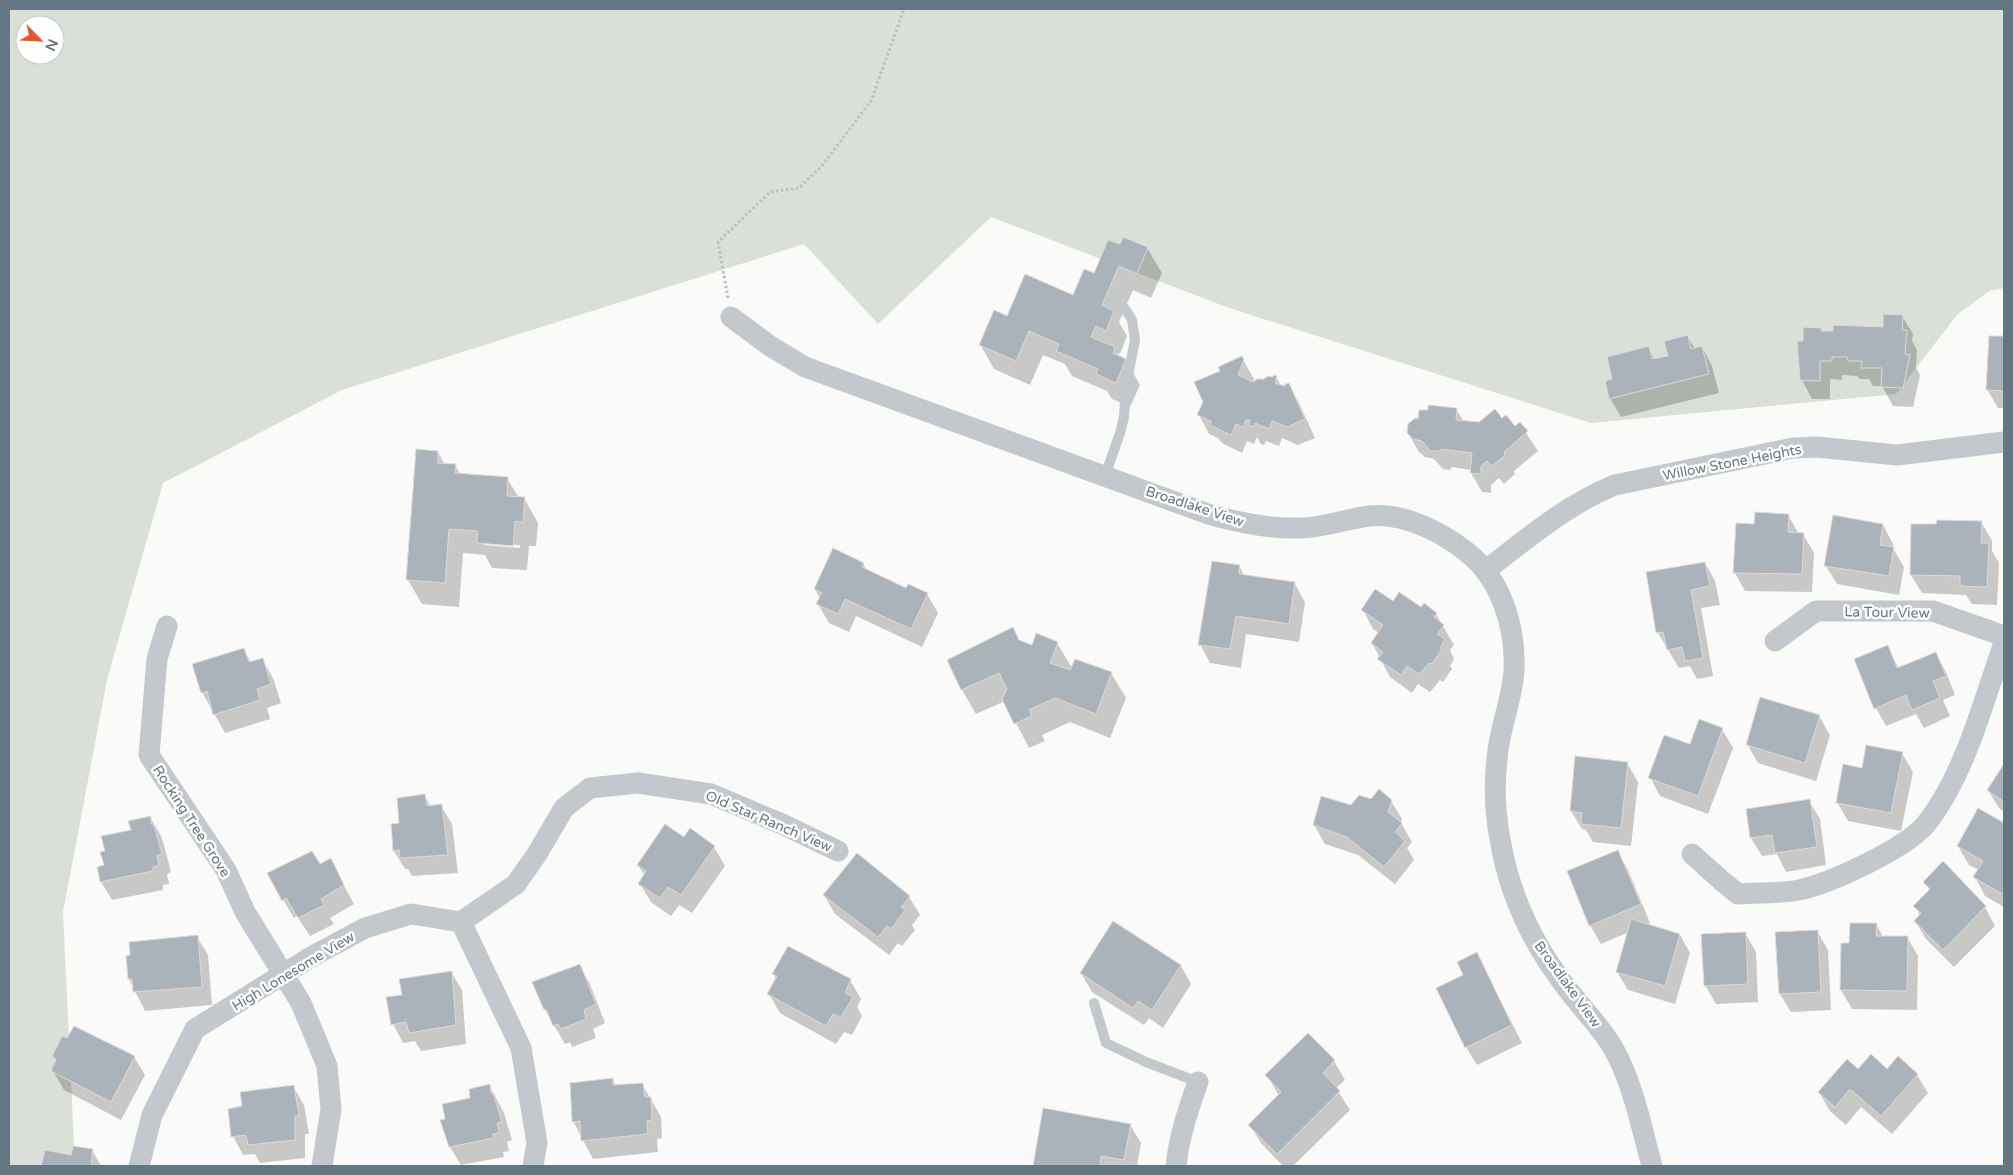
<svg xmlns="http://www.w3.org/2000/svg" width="2013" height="1175" viewBox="0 0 2013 1175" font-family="'Varela Round',sans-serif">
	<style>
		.green { fill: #dadfd7; fill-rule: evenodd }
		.shadow { fill: #0003; fill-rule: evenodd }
		.building { fill: #aab3b9; stroke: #dcdcda }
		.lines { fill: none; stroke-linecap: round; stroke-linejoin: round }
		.path { stroke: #bbbfc2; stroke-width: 3; stroke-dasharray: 2.5 2.5; stroke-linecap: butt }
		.lane { stroke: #c3c8cc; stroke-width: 10 }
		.street { stroke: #c3c8cc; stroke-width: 21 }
		.labels { text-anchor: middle; stroke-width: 5; stroke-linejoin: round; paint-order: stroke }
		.street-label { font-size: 14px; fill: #657683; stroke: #fff }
	</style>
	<rect width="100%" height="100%" fill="#fafaf8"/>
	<path class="green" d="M9,9H2004V288L1989,291L1957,315L1896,394L1591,423L1229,308L991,217L878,324L804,244L342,390L163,483L107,680L63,912L75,1166H9ZM25,25H55V55H25Z"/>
	<g class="shadow">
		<path d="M1120,246L1147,248L1162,273L1151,298L1133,290L1119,322L1127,336L1120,354L1117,353L1120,358L1126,360L1140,385L1130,407L1112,399L1107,391L1072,376L1065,364L1043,355L1030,385L994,369L980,344L1007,318L1073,296Z"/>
		<path d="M1902,316L1913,334L1912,341L1917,350L1916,368L1920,375L1913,407L1893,406L1882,386H1873L1869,379H1860L1857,376L1842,375V380L1830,379V399H1812L1802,380L1804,342L1821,329L1823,332L1885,328Z"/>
		<path d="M1688,337L1695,349L1702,347L1712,366L1719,393L1621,417L1610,398L1614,380L1648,348L1655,360L1669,357Z"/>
		<path d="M1990,337L2004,338V408H1998L1987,389Z"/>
		<path d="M1242,358L1254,379L1253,383L1276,377L1281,386L1287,388L1288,384L1299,403L1315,438L1298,445L1282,438L1279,446L1266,441L1264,445L1261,444L1257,437L1254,444L1247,441L1242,453L1222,443L1218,438L1209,434L1199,415L1221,371Z"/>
		<path d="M1456,409L1464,422L1479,423L1502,420L1515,428L1520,424L1538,451L1514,471L1515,474L1504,484L1499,478L1491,485V493L1482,492L1471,473V470L1452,467L1450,470L1443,469L1434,459L1425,457L1419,452L1408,433L1419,420Z"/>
		<path d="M438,452L445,465H455L460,474L507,478L519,498H524L538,523L536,546H529L527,570L492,568L485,555L463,553L459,607L422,604L408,580ZM484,543L520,545V548L484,545Z"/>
		<path d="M1788,515L1799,534H1803L1814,553L1812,592L1745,591L1735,573Z"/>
		<path d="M1981,522L1992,541V551L1999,563L1997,605L1972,604L1966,595L1922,593L1911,575L1938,526Z"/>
		<path d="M1883,525L1893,544V548L1904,567L1899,595L1837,584L1826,566Z"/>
		<path d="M1705,563L1715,581L1720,605L1701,608L1713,676L1697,679L1690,666L1679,668L1658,633L1647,573Z"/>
		<path d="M863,564L868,572L906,590L927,594L938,613L922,647L856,616L849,632L829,623L818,604L820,599L815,589Z"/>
		<path d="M1239,566L1245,577L1295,584L1305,602L1299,642L1246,634L1241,668L1210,663L1200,644Z"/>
		<path d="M1393,603L1422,609L1436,614L1454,645L1450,650L1454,659L1450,666L1452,669L1443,682L1440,680L1430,692L1418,684L1412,693L1390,677L1372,643L1379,633L1373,629L1363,610Z"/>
		<path d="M1020,642L1032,647L1057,643L1072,668L1111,673L1126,698L1110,738L1070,722L1042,735L1045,741L1029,748L1005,701L976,714L962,690L949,660Z"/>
		<path d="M1887,646L1899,669L1935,653L1946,672L1955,695L1943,700L1950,716L1924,728L1916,714L1886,726L1876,708Z"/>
		<path d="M243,650L251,662L262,659L273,678L281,703L267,708L270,719L225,733L202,692Z"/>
		<path d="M1819,716L1830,735L1816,781L1758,763L1747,744Z"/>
		<path d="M1722,729L1733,748L1708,814L1660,796L1650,777L1691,746Z"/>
		<path d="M1902,753L1913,772L1901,831L1848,821L1837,802Z"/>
		<path d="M1627,763L1638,782L1631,846L1593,842L1586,830L1582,829L1571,811Z"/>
		<path d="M2004,766V812L1999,808L1988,790Z"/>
		<path d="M424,795L431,807L441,806L452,824L458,873L412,876L408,869H405L394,851L393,825L401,824Z"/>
		<path d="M1371,800L1391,801L1402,819L1401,823L1412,842L1407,848L1414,860L1395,884L1358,855L1325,844L1314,825L1351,807Z"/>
		<path d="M1809,801L1820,819L1826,865L1786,872L1777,854L1762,856L1751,838Z"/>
		<path d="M1979,809L2004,824V907L1985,896L1975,877L1979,870L1969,865L1958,846Z"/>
		<path d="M150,817L161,836L164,845L171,872L167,874L169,884L163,885V890L112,900L101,882L98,868L106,866V852Z"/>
		<path d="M684,839L714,847L725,866L692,913L679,905L671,916L651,902L640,884L645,876L638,865Z"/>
		<path d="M1617,851L1628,870L1650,923L1646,925L1680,935L1690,953L1675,1004L1628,990L1617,972L1629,932L1601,944L1590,925L1568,872Z"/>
		<path d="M330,860L354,904L330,918L334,924L310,936L297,916L294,918L268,874L320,866Z"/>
		<path d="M1924,882L1985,907L1995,926L1954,967L1926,939L1915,921L1920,915L1915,906L1930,891Z"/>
		<path d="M824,895L909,897L920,915L912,925L915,930L902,946L898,943L889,955L835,914Z"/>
		<path d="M1114,923L1181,966L1191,984L1163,1028L1149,1018L1144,1025L1092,992L1081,973Z"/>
		<path d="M1876,924L1883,937H1907L1918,956L1917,1010L1852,1009L1841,990L1851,944Z"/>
		<path d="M1817,931L1828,950L1831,1010L1791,1012L1780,994Z"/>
		<path d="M1745,933L1756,952L1758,1002L1716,1004L1705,985Z"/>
		<path d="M197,937L208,955L212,1005L145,1011L129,979Z"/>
		<path d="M1477,954L1522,1043L1477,1065L1466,1047L1464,975Z"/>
		<path d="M579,965L590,984L605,1023L593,1029L596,1038L572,1047L570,1042L565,1044L544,1008Z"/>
		<path d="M451,972L462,990L466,1044L421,1051L415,1041L403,1043L393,1024L403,996Z"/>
		<path d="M773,974L850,980L861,999L857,1007L862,1016L852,1035L844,1032L836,1044L780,1013L769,994L777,980Z"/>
		<path d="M53,1056L134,1057L145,1075L121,1120L64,1090L53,1071L57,1062Z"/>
		<path d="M1334,1061L1345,1080L1336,1088L1350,1110L1293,1166H1283L1261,1143L1250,1125L1279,1096L1267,1075Z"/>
		<path d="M1858,1071H1887L1917,1075L1928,1093L1892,1134L1861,1107L1846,1125L1830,1111L1819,1092Z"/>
		<path d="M612,1079L616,1086L642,1084L661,1117L662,1138L657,1139L658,1152L593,1159L573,1121Z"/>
		<path d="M489,1085L504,1113L512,1140L507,1142L509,1151L503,1152L504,1157L461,1165L450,1147L446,1120Z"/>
		<path d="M293,1086L304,1105L309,1134H305V1158L260,1163L255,1154L243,1155L233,1136Z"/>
		<path d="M1044,1109L1130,1125L1141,1143L1137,1166H1034Z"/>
		<path d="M92,1150L101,1166H43L46,1151L72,1157Z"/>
	</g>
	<g class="building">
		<path d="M1123,237L1148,247L1137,274L1119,266L1102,305L1114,311L1106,331L1096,326L1091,337L1115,347L1113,353L1126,359L1116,383L1096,374L1098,369L1056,351L1059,344L1029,331L1016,361L979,345L994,310L1007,316L1025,274L1073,295L1084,269L1094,273L1108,240L1120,244Z"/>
		<path d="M1883,314L1903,315L1902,330H1907L1905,354L1910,355L1903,388L1881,387L1882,368H1861L1862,361H1848L1847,357H1832V361H1820V381L1800,380L1797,341H1803V327L1821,328V331H1833V325L1883,327Z"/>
		<path d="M1688,335L1691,349L1702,346L1709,374L1609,399L1605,381L1612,379L1607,357L1649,346L1652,359L1668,356L1664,341Z"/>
		<path d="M1989,336H2004V391L1986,390Z"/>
		<path d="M1242,356L1244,360L1238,375L1253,382L1257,379H1264L1268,376L1273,377L1274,375L1277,376L1275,383L1285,386V384L1289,383L1305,419L1287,427L1272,421L1269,429L1255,423L1254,427L1249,425L1250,420H1246L1243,427L1236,424L1231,435L1210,425L1211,421L1197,415L1203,402L1194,382L1220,371L1218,367Z"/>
		<path d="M1428,405L1457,408L1456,420L1479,422L1495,409L1502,418L1506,415L1515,426L1520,422L1528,431L1504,452L1505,455L1492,466L1487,461L1481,466V474L1470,473L1472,453L1441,449L1439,451H1431L1422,441L1413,439L1407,433L1408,424L1415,418L1418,419L1419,410H1428Z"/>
		<path d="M416,449L438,451V463L456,464L455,473L508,477L507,496L525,497L523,522L515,521L513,546L477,543L478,531L449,529L445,583L406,580Z"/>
		<path d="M1755,512L1789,514L1788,532L1804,533L1802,574L1733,573L1736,523L1754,524Z"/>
		<path d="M1833,515L1883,524L1880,545L1894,547L1889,576L1824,566Z"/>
		<path d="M1937,520L1982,521L1981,543H1989L1987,587L1960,586V576L1910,575L1911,524H1936Z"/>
		<path d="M833,548L864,563L862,567L906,588L908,584L928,593L911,629L845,599L838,614L816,604L822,593L814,589Z"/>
		<path d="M1212,561L1240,565L1239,574L1295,582L1289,624L1236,616L1230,649L1198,645Z"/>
		<path d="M1705,562L1710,586L1691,590L1703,658L1685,661L1682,647L1667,650L1663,632L1656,633L1646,572Z"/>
		<path d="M1375,589L1393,601L1399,592L1421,607L1424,603L1437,613L1434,617L1444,625L1437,634L1445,639L1440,648L1442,649L1432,664L1429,663L1419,674L1407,666L1401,675L1377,659L1383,652L1371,643L1383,625L1361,610Z"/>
		<path d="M1013,627L1019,640L1032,645L1036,633L1058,642L1050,663L1070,670L1075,659L1112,672L1096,714L1055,698L1029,710L1032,716L1014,724L1002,699L1007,689L999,673L961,690L947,660Z"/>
		<path d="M1888,645L1897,668L1936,652L1946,676L1933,681L1940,698L1912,710L1906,695L1874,709L1854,659Z"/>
		<path d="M244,648L249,662L263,658L271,684L257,689L260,700L213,715L207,691L201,693L192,664Z"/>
		<path d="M1760,697L1820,715L1805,763L1746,745Z"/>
		<path d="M1699,719L1723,728L1698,796L1648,778L1664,735L1690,744Z"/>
		<path d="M1866,745L1903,752L1891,813L1836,803L1843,764L1862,768Z"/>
		<path d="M1575,756L1628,762L1621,828L1581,824L1582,813L1570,811Z"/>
		<path d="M2004,764V802L1987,790Z"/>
		<path d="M1379,789L1392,800L1388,812L1402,823L1395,832L1405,841L1384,867L1347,837L1313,825L1321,796L1351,805L1359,795L1371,799Z"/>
		<path d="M425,794L427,806L442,804L448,855L400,858L399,850L393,851L391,824L399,823L397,798Z"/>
		<path d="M1810,799L1817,847L1775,853L1772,835L1750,838L1746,809Z"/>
		<path d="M1978,808L2004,823V895L1973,877L1983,861L1957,846Z"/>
		<path d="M151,816V824L154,825L162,854L157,855L159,865L153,867V871L100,882L97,867L104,865L100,852L105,851L101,836L131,830L128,821Z"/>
		<path d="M665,824L684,837L690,828L715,846L681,895L668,887L660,898L638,884L646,871L637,865Z"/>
		<path d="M1618,850L1641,904L1589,926L1567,871Z"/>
		<path d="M312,851L320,864L331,858L344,885L321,899L324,905L298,918L286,898L282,901L267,873Z"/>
		<path d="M857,853L910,896L901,907L905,910L891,929L887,926L878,937L823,895Z"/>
		<path d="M1943,861L1986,906L1943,950L1914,921L1921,913L1913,906L1930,889L1923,882Z"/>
		<path d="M1631,919L1680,934L1665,986L1616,972Z"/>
		<path d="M1113,921L1181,965L1152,1010L1138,1001L1133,1008L1080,973Z"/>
		<path d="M1850,923H1877L1876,936H1908L1907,991L1840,990L1841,943H1849Z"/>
		<path d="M1818,930L1821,992L1779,994L1775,932Z"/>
		<path d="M1746,932L1748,984L1704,986L1701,934Z"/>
		<path d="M198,935L202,987L133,992L132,979H128L126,956L130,955L129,942Z"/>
		<path d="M788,946L851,979L845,993L853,997L841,1017L833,1014L826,1026L767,994L777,976L772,974Z"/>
		<path d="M1477,952L1512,1025L1465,1048L1436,988L1463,975L1457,962Z"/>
		<path d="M580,964L596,1004L584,1010L586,1019L561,1029L558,1024L553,1026L546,1009L544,1010L532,982Z"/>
		<path d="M452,971L456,1025L409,1033L406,1022L391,1025L386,997L402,995L399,979Z"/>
		<path d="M74,1026L135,1056L111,1102L51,1071L56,1059L52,1056L62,1036L67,1038Z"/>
		<path d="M1308,1033L1335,1060L1323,1073L1340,1091L1277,1154L1248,1125L1281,1092L1265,1075Z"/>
		<path d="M1871,1054L1887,1069L1898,1056L1918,1074L1881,1116L1850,1089L1835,1107L1818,1092L1847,1059L1858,1069Z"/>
		<path d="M613,1078V1085L643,1083L645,1097H651L652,1120L647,1121L648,1134L581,1141L580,1121L572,1122L570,1083Z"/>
		<path d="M490,1084L491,1093H493L502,1122L497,1123L499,1133L493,1134L494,1138L449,1147L440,1120L445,1119L442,1104L470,1098L469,1089Z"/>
		<path d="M294,1085L299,1116H295V1140L248,1145L246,1135L231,1137L228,1109L242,1106L240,1092Z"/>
		<path d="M1043,1108L1131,1124L1124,1160L1101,1156L1100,1166H1033Z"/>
		<path d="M73,1146L93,1149L91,1166H41L45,1150L71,1155Z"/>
	</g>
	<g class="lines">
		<path class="path" d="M728,298L718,242L770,192L799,188L821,167L871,101L904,9"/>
		<g class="lane">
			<path d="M1105,476L1120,433L1124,417L1126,386L1135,340L1132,320L1126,310L1115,299"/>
			<path d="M1094,1003L1106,1043L1146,1062L1198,1082"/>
		</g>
		<g class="street">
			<path d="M731,317L770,346L805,367L1211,515C1240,523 1269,529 1299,528C1323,528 1345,519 1369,516C1403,512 1442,532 1468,553C1502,580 1516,629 1514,671C1512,701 1499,729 1497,759C1494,785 1495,813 1500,839C1509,894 1532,943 1566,987C1581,1007 1599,1025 1612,1046C1633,1082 1641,1126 1652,1166"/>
			<path d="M1486,570C1527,539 1567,504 1615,485L1793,448L1816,447L1897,455L2004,442"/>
			<path d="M167,626L157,659L149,755L226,870L245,912L301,1003L327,1066L331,1109L322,1166"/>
			<path d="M1775,641L1816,611H1933L2004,636"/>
			<path d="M1692,854L1722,881L1738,894C1757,892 1780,894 1799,890C1831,883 1905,849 1926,824C1965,775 1983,702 2004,643"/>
			<path d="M461,922L516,884L537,854L564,808L590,788L638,783L711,794L782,824L838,851"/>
			<path d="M139,1166L152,1115L195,1029L311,957L365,928L411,914L461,922L521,1048L537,1143L533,1166"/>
			<path d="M1176,1166C1179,1137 1188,1110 1198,1082"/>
		</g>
	</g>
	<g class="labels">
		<g class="street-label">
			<text transform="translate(1732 462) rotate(-11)" y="5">Willow Stone Heights</text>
			<text transform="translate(1195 506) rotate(18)" y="5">Broadlake View</text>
			<text transform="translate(1887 612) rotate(1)" y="5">La Tour View</text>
			<text transform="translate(192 821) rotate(57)" y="5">Rocking Tree Grove</text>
			<text transform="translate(769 821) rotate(23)" y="5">Old Star Ranch View</text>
			<text transform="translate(293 971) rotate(-31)" y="5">High Lonesome View</text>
			<text transform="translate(1568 984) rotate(54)" y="5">Broadlake View</text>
		</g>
	</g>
	<rect width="2013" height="1175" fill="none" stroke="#657683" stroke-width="20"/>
	<g transform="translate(40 40) rotate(114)"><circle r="24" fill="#ffffff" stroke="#c1c8cd"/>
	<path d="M0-4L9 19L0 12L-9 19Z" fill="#e4572e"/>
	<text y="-8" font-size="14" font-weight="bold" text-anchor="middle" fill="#657683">N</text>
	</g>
</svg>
